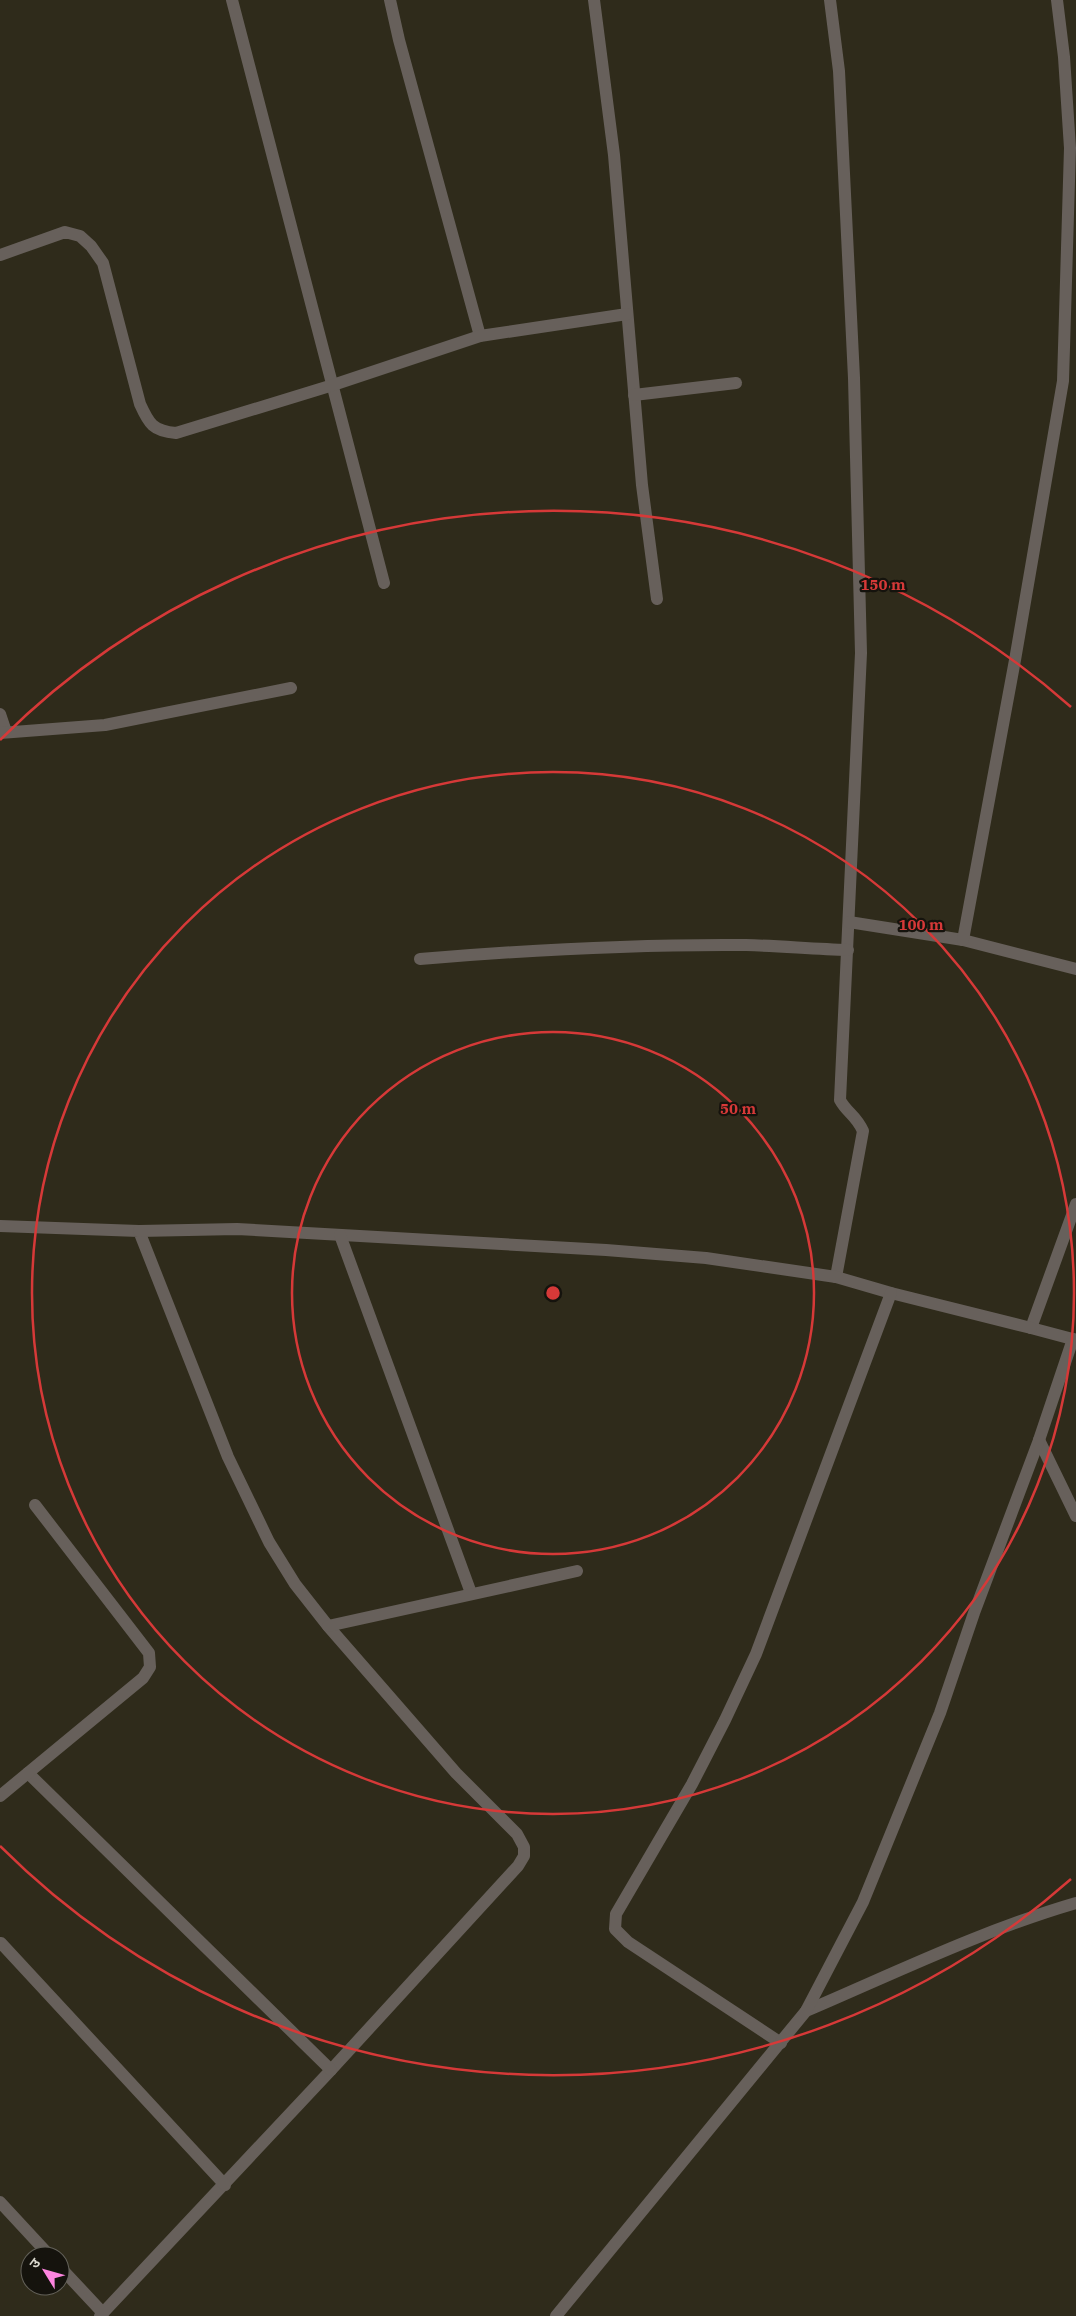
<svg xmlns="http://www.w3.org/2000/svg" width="1076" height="2316" viewBox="0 0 1076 2316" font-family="'IBM Plex Serif','Noto Sans Devanagari',serif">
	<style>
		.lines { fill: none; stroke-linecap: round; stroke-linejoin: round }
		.street { stroke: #67605b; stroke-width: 12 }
		.ring { fill: none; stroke: #d63938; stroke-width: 2.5 }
		.centre { fill: #d63938; stroke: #15130d; stroke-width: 2.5 }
		.ring-label { font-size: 15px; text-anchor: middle; font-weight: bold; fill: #d63938; stroke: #15130d; stroke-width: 4.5; stroke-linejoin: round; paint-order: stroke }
	</style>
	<rect width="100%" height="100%" fill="#2f2b1b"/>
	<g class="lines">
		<g class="street">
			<path d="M232,0L384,583"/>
			<path d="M390,0L399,40L480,336"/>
			<path d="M594,0L614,155L642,485L657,599"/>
			<path d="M830,0L839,71L854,378L861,653L840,1100C847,1113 856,1115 863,1131L836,1277"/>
			<path d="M0,255L65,232L80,236L91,246L103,263L140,404C149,424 153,431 176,433L333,385L480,336L627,314"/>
			<path d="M634,395L736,383"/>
			<path d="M0,714L6,732"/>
			<path d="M0,733L105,725L291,688"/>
			<path d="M849,922L963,940L1076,969"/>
			<path d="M963,940L1015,660L1063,381L1070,148L1064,57L1057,0"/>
			<path d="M420,959C528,950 637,944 746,945C780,946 814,949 848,950"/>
			<path d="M1076,1204L1031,1328L1076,1340"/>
			<path d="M0,1226L139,1231L228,1457L269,1542L295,1584L328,1626L456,1773L517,1834L524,1847V1856L518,1866L331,2070L100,2316"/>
			<path d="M139,1231L237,1229L606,1250L706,1258L836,1277L891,1293L1031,1328"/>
			<path d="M340,1235L471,1593"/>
			<path d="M1039,1440L1076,1516"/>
			<path d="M328,1626L577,1571"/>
			<path d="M28,1773L331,2070"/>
			<path d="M0,1796L143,1678L150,1667L149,1653L35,1505"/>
			<path d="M1,1943L225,2185"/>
			<path d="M806,2011C895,1973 983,1930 1076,1903"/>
			<path d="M781,2043L628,1942L615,1929L616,1914L692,1784L725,1720L756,1654L891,1293"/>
			<path d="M0,2202L50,2256"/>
			<path d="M60,2267L103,2313"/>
			<path d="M556,2316L806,2011L863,1902L940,1713L974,1613L1039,1440L1073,1339"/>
		</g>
	</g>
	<g class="ring">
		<circle cx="553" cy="1293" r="261"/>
		<circle cx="553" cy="1293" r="521"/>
		<path d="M1071 1879A782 782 0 0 1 0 1846M0 740A782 782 0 0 1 1071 707"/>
	</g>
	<circle cx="553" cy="1293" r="8" class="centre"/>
	<g class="ring-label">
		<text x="883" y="590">150 m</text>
		<text x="921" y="930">100 m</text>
		<text x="738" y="1114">50 m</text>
	</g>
	<g transform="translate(45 2271) rotate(307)"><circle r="24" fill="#15130d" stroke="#636159"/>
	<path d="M0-4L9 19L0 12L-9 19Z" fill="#fe85e0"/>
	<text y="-8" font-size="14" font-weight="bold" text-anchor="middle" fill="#d8d6cc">उ</text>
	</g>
</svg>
